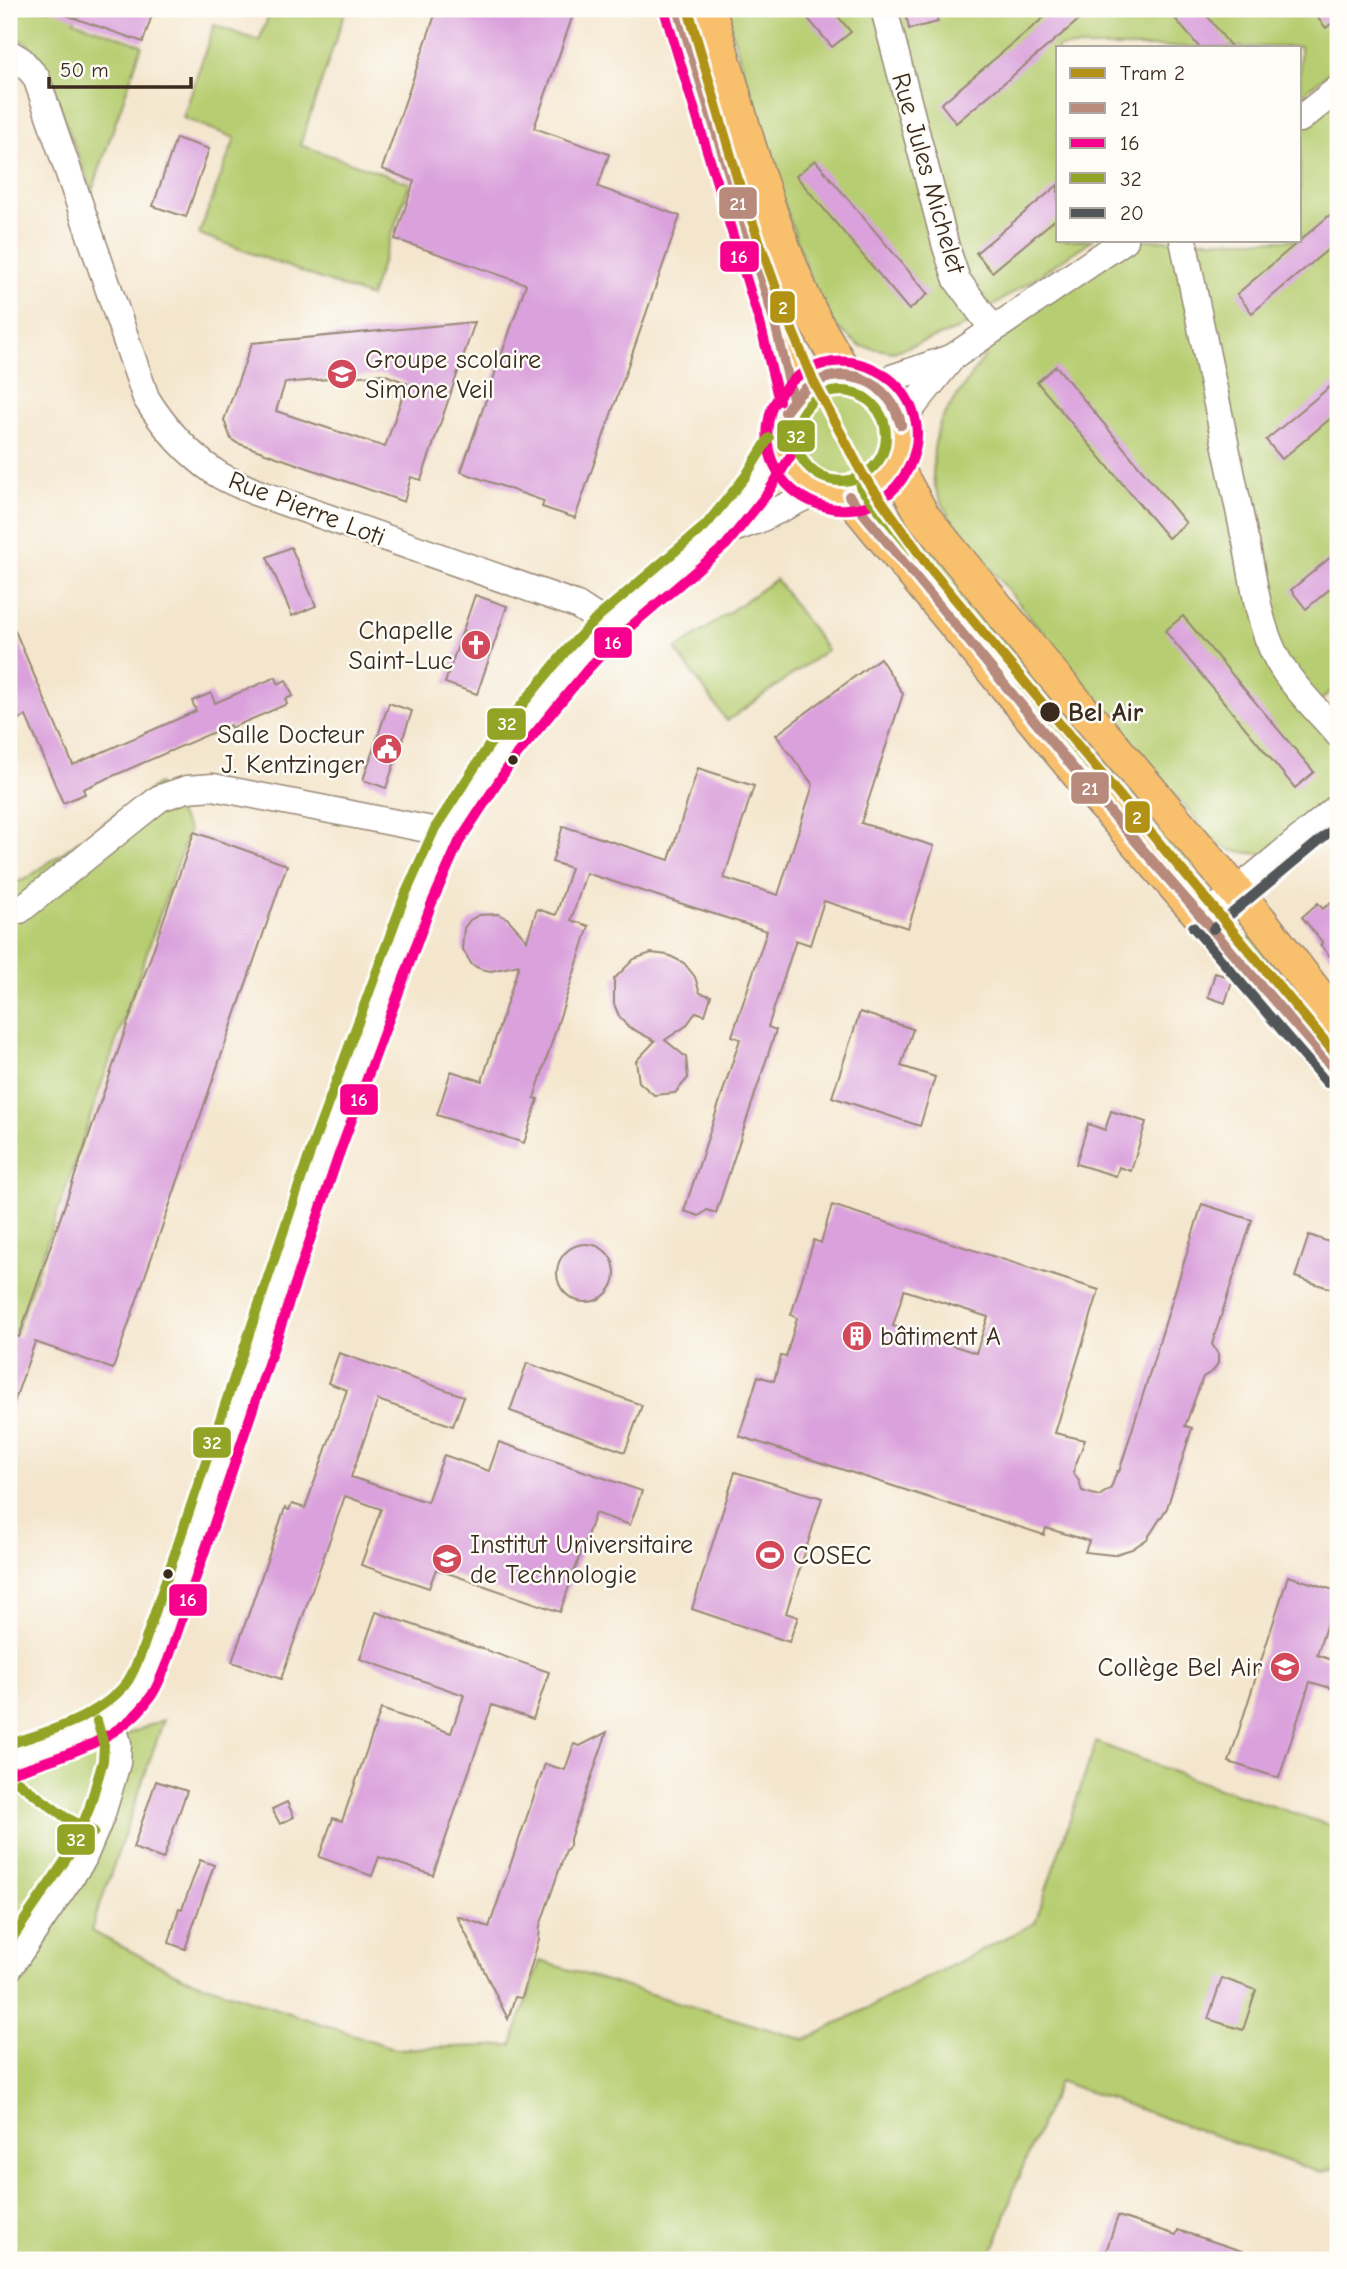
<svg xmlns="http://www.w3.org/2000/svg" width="1347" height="2269" viewBox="0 0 1347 2269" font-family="'Comic Neue',sans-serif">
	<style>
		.green { fill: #b7cd71; stroke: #797c48; stroke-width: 2 }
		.building { fill: #daa1dc; fill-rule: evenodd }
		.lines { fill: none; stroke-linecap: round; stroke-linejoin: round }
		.minor-casing { stroke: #988876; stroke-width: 29 }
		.major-casing { stroke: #988876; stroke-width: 36 }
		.minor { stroke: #fff; stroke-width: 26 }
		.major { stroke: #f8bf6c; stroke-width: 33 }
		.bus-1-casing { stroke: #fdfcf7; stroke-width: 16 }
		.bus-2-casing { stroke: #fdfcf7; stroke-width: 16 }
		.bus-3-casing { stroke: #fdfcf7; stroke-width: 16 }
		.bus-4-casing { stroke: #fdfcf7; stroke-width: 16 }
		.bus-1 { stroke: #b78a7b; stroke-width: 10 }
		.bus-2 { stroke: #f6008d; stroke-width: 10 }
		.bus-3 { stroke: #92a425; stroke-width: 10 }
		.bus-4 { stroke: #535658; stroke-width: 10 }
		.tram-1-casing { stroke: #fdfcf7; stroke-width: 16 }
		.tram-1 { stroke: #b19214; stroke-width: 10 }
		.stop-dot { fill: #3b2a1e; stroke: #fdfcf7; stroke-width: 2.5 }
		.labels { text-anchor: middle; stroke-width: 5; stroke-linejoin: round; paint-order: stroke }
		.street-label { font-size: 26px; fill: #3b2a1e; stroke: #fdfcf7 }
		.poi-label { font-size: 26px; fill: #3b2a1e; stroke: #fdfcf7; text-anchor: start }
		.stop-label { font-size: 26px; font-weight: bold; fill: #3b2a1e; stroke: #fdfcf7; text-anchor: start }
		.line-badge { stroke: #fdfcf7; stroke-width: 2.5 }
		.badge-label { font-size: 19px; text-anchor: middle; font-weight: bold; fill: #fff }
	</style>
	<rect width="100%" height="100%" fill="#fdfcf7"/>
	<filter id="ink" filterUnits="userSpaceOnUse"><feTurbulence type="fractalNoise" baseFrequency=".0143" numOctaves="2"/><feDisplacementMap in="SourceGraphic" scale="14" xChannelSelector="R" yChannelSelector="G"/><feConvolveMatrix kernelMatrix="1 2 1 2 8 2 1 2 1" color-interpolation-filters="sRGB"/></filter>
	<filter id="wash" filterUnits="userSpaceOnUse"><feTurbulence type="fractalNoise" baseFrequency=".00686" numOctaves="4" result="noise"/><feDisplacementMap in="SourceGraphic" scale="28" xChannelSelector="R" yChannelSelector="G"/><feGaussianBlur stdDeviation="1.57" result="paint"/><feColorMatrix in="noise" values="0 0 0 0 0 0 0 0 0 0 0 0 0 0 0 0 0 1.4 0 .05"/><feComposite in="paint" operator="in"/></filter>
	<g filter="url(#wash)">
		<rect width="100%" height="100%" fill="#f4e6cd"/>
		<g class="green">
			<path d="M9,9H78L74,21L142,45L92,191L39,56L25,42L9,37Z"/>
			<path d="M271,9H346L300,145L410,183L370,297L199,234L235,138L183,118L214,25L259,41Z"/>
			<path d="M725,9H1338V67L1300,95V47H1058V240H1092L957,330L893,352L860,346L832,323L812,285L775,177Z"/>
			<path d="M1338,90V685L1314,706L1338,734V806L1278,856L1233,851L1215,843L950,519L937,493L933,478L934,448L939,425L948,409L984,357L993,329L1125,240H1300V119Z"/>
			<circle cx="839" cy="435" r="45"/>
			<path d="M908,505L1002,622L977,644L884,524Z"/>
			<path d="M776,579L827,650L727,721L676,650Z"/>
			<path d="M1004,637L1116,773L1104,783L992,648Z"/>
			<path d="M1131,777L1199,861L1178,879L1106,797Z"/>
			<path d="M158,784L189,830L16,1333L9,1330V884L26,879Z"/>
			<path d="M1260,930L1338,1030V1065L1236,949Z"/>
			<path d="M164,1719L91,1931L182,1977L396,2049L512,2045L540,1961L805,2040L1035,1923L1096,1742L1192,1779L1338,1828V2167L1321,2173L1059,2081L1016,2183L999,2236L988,2260H9V1779L27,1777Z"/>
		</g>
		<g id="blocks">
			<g class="building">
				<path d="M54,9H154L143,42L54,11Z"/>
				<path d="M437,9H575L534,128L609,154L598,187L680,216L575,518L542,507L544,501L461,472L526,284L395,239L414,181L382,169Z"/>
				<path d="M800,9H832L851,32L832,47Z"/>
				<path d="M905,9H934L938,22L909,29Z"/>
				<path d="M1054,9H1092L956,123L941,104Z"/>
				<path d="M1167,9H1202L1231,47H1199Z"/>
				<path d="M1310,9H1338V18L1326,28Z"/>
				<path d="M176,138L209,149L186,217L153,206Z"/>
				<path d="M815,160L928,294L909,310L796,176Z"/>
				<path d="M1058,185V217L992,272L976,253Z"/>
				<path d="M1338,208V241L1252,313L1237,294Z"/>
				<path d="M475,322L421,480L411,477L404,502L237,443L231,439L224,420L252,343ZM383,374L407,383L385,447L276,411L285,383Z"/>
				<path d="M1056,366L1186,523L1168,538L1037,382Z"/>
				<path d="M1338,380V412L1282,459L1266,440Z"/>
				<path d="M291,547L316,606L292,616L267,557Z"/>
				<path d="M1338,551V582L1306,609L1291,590Z"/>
				<path d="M475,595L507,606L477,694L445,683Z"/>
				<path d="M1183,616L1314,772L1295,788L1165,631Z"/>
				<path d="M9,617L73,765L196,711L192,701L211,693L215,703L276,677L278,684L286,680L293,696L285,699L287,704L231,728L230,725L83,789L85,794L63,803L26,716L9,723Z"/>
				<path d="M880,658L903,694L861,823L934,846L908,928L824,901L810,945L796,940L768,1027L776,1030L716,1213L707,1210L699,1216L684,1211L740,1039L732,1036L767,931L586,873L571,920L589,926L534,1098L538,1099L524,1143L437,1115L451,1071L482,1081L519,965L491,971L481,969L472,965L462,948L464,928L470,920L479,915L498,914L507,918L527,940L537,909L556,915L571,868L552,862L563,826L669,860L698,768L754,786L724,878L778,895L813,785L776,735Z"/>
				<path d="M389,703L412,711L386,788L363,780Z"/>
				<path d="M194,832L287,865L113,1369L35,1342L11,1411H9V1333L19,1337Z"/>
				<path d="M1338,896V960L1333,954L1330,956L1320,945L1323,943L1302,917L1318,903L1323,909Z"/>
				<path d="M651,953L668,955L684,963L695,977L700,993L711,996L705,1015L696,1012L686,1026L665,1040L686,1057L688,1078L675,1093L654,1095L639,1082L636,1061L655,1041L627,1026L619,1016L614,1004V979L634,959Z"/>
				<path d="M1215,973L1228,977L1232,982L1225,1003L1208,997Z"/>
				<path d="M860,1012L913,1029L901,1066L935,1077L920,1126L832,1097Z"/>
				<path d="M1111,1111L1146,1122L1131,1171L1119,1167L1116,1176L1076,1164L1088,1124L1105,1130Z"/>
				<path d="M1202,1204L1252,1220L1212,1344L1218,1354V1363L1213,1371L1203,1377L1185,1426L1192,1428L1167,1508L1147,1539L1132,1549L1113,1555L1085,1552L1089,1541L1046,1528L1044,1535L739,1436L758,1376L774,1381L781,1356L786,1357L797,1318L791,1315L814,1240L821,1243L832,1205L1099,1290L1055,1433L1085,1440L1073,1472L1079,1481L1082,1491L1099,1496L1111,1488L1117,1471L1119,1472ZM904,1290L988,1317L976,1353L893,1326Z"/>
				<path d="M1309,1235L1338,1245V1291L1295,1277Z"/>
				<circle cx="586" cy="1273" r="29"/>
				<path d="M339,1353L464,1396L453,1426L378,1400L351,1477L427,1502L444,1455L489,1471L499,1442L642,1491L630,1525L595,1513L560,1612L436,1569L429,1588L361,1565L381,1509L345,1496L281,1679L232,1662L285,1508L289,1510L292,1504L305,1508L347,1390L328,1383Z"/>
				<path d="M527,1363L642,1405L625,1452L510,1411Z"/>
				<path d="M735,1472L822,1498L786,1613L798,1617L789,1642L692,1609Z"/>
				<path d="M1288,1576L1337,1591L1317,1655L1338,1662V1690L1310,1682L1279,1778L1229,1762Z"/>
				<path d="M376,1612L549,1672L533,1719L492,1705L433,1875L379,1857L372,1876L319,1857L333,1818L342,1821L381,1709L451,1733L464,1695L360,1659Z"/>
				<path d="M607,1732L570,1839V1846L566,1850L540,1926L539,1939L522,1998L515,1997L508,2019L457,1916L489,1927L545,1764L565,1770L574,1744L580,1746Z"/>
				<path d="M156,1781L187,1791L163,1859L133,1848Z"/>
				<path d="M287,1802L294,1817L280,1824L272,1809Z"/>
				<path d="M200,1860L214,1865L185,1949L169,1943L179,1908L182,1909Z"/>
				<path d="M1222,1978L1256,1990L1243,2030L1208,2019Z"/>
				<path d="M1118,2216L1176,2235L1178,2230L1260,2257L1259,2260H1103Z"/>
			</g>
		</g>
	</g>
	<g filter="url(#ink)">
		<use href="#blocks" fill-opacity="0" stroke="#988876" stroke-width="2"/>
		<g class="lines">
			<g class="minor-casing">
				<g id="minor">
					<path d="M884,9L946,247L957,280L993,329"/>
					<path d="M9,53L21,60L36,77L146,398C164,427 187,453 216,473C228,481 243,486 255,492L577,605L597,618L607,628"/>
					<path d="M1300,119L1338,89"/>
					<path d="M1183,240L1244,534"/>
					<path d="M874,384L953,357L1125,240"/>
					<path d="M901,421L952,358"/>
					<path d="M716,535L758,520L817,491"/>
					<path d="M1246,542C1255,586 1259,635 1285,672C1300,694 1321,714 1338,734"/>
					<path d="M9,906L20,910L160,798L187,789L213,787L437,831L447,835"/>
					<path d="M1204,918L1338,807"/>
					<path d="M9,1759C49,1746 107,1728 135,1695C144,1685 149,1668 155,1656L325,1152L384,989L418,900L447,835L501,753L576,661L607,628L716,535L756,485L781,445"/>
					<path d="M9,1968L83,1859L102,1814L117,1763L118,1743L110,1717"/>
				</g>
			</g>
			<g class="major-casing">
				<g id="major">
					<path d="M678,9L775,323L793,398"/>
					<path d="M709,9C739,110 765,213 809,309C820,332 834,353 846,375"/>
					<circle cx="841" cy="435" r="60"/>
					<path d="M895,465L923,516L1042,662L1260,920L1338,1021"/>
					<path d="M849,496L1098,798L1338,1074"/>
				</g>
			</g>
			<use href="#minor" class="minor"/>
			<use href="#major" class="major"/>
			<g class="bus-1-casing">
				<g id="bus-1">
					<path d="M678,9L775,323L793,398"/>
					<path d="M785,412C806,377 851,360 882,392C892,402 899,411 901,425"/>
					<path d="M785,412C792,404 799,393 807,387C834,368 876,375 893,405C896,411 898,418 901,425"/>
					<path d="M849,496L1098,798L1338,1074"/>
				</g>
			</g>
			<g class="bus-2-casing">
				<g id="bus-2">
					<path d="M665,13L761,327L779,401"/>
					<path d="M772,407C742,500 869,550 909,467C949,383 826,314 774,404"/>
					<path d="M13,1772C60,1757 120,1741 149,1699C158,1688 162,1673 168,1660L338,1157L431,905L459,842L512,761L587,670L617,638L726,545L767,494L793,452"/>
				</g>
			</g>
			<g class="bus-3-casing">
				<g id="bus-3">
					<circle cx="841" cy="436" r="45"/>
					<path d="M860,487L1090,766"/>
					<path d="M9,1744C48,1732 97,1718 125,1685C133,1675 137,1662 142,1651L312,1147L405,895L435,828L490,744L565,652L598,617L706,525L745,477L769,438"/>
					<path d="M18,1782L65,1817L94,1832"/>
					<path d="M9,1943L71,1852L89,1809L103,1761L104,1745L97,1721"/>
				</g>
			</g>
			<g class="bus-4-casing">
				<g id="bus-4">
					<path d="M1193,927L1327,1083"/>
					<path d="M1213,929L1338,825"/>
				</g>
			</g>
			<use href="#bus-1" class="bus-1"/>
			<use href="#bus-2" class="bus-2"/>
			<use href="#bus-3" class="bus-3"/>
			<use href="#bus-4" class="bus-4"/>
			<g class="tram-1-casing">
				<path id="tram-1" d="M688,9L740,187L783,308L813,381L863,475L931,570L1338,1057"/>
			</g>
			<use href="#tram-1" class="tram-1"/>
		</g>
	</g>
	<defs>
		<g id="school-disc" transform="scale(1.575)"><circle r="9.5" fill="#d1495b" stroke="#fdfcf7"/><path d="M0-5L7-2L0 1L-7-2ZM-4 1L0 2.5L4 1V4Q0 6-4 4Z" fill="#fff"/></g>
		<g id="church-disc" transform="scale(1.575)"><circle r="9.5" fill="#d1495b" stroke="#fdfcf7"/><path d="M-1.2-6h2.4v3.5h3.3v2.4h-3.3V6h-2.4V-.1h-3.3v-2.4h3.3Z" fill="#fff"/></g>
		<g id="civic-disc" transform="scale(1.575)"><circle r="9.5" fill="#d1495b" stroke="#fdfcf7"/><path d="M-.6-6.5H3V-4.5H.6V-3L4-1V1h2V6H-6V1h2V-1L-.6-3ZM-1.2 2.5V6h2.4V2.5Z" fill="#fff"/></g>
		<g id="building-disc" transform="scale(1.575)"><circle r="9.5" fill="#d1495b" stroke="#fdfcf7"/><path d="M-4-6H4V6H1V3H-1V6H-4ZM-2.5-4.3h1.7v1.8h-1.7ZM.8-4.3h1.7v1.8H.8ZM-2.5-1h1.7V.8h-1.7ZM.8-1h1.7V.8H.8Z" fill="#fff"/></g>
		<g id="stadium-disc" transform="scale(1.575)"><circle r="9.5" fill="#d1495b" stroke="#fdfcf7"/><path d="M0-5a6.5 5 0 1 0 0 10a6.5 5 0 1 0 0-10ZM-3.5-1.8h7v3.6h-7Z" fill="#fff"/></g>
		<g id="university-disc" transform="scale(1.575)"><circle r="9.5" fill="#d1495b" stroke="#fdfcf7"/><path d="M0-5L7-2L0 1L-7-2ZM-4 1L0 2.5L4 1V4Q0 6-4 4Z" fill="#fff"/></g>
	</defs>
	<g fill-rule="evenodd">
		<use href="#school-disc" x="342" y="374"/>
		<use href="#church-disc" x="476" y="645"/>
		<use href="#civic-disc" x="387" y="749"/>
		<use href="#building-disc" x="857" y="1336"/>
		<use href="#stadium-disc" x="770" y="1555"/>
		<use href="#university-disc" x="447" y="1559"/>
		<use href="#school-disc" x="1285" y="1667"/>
	</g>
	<g class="stop-dot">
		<circle cx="1050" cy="712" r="11"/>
		<circle cx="513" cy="760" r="6"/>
		<circle cx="168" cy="1574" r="6"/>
	</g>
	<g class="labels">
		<g class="street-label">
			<text transform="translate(929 173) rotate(74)" y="9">Rue Jules Michelet</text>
			<text transform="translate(307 508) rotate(21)" y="9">Rue Pierre Loti</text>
		</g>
		<g class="poi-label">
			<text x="365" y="368">Groupe scolaire<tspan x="365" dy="30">Simone Veil</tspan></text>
			<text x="453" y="639" text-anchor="end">Chapelle<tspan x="453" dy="30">Saint-Luc</tspan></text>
			<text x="364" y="743" text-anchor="end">Salle Docteur<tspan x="364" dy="30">J. Kentzinger</tspan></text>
			<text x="880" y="1345">bâtiment A</text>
			<text x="470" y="1553">Institut Universitaire<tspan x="470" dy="30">de Technologie</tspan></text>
			<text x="793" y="1564">COSEC</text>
			<text x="1262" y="1676" text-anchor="end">Collège Bel Air</text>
		</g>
		<g class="stop-label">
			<text x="1068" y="721">Bel Air</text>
		</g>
	</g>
	<g class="line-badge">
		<rect x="718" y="186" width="40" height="34" rx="7" fill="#b78a7b"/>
		<rect x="719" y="240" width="41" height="33" rx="7" fill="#f6008d"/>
		<rect x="769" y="290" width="27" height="34" rx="7" fill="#b19214"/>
		<rect x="776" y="419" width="40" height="34" rx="7" fill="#92a425"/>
		<rect x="593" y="626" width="40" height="33" rx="7" fill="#f6008d"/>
		<rect x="486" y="707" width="41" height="34" rx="7" fill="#92a425"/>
		<rect x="1070" y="771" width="40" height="34" rx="7" fill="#b78a7b"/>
		<rect x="1124" y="800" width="27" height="34" rx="7" fill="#b19214"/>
		<rect x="339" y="1083" width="40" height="33" rx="7" fill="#f6008d"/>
		<rect x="192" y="1426" width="40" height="33" rx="7" fill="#92a425"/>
		<rect x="168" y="1583" width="40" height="34" rx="7" fill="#f6008d"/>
		<rect x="56" y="1823" width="40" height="33" rx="7" fill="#92a425"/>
	</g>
	<g class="badge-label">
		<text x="738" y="210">21</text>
		<text x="739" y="263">16</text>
		<text x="783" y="314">2</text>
		<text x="796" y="443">32</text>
		<text x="613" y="649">16</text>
		<text x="507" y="730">32</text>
		<text x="1090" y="795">21</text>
		<text x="1137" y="824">2</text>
		<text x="359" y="1106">16</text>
		<text x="212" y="1449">32</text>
		<text x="188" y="1606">16</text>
		<text x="76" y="1846">32</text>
	</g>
	<rect width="1347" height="2269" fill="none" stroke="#fdfcf7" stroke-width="35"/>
	<rect x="1056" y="46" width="245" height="196" fill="#fdfcf7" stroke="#afa8a0" stroke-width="2"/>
	<rect x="1070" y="68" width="35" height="10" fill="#b19214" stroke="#afa8a0" stroke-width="2"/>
	<text x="1120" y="80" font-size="21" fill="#3b2a1e">Tram 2</text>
	<rect x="1070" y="103" width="35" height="10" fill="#b78a7b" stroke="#afa8a0" stroke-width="2"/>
	<text x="1120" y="116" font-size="21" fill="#3b2a1e">21</text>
	<rect x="1070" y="138" width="35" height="10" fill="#f6008d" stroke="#afa8a0" stroke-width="2"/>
	<text x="1120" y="150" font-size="21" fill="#3b2a1e">16</text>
	<rect x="1070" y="173" width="35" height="10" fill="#92a425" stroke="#afa8a0" stroke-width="2"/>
	<text x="1120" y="186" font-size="21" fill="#3b2a1e">32</text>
	<rect x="1070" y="208" width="35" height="10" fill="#535658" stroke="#afa8a0" stroke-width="2"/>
	<text x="1120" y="220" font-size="21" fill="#3b2a1e">20</text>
	<path d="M49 77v10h142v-10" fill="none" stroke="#3b2a1e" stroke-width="3.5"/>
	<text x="60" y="77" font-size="21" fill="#3b2a1e" stroke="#fdfcf7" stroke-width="5" paint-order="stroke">50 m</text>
</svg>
